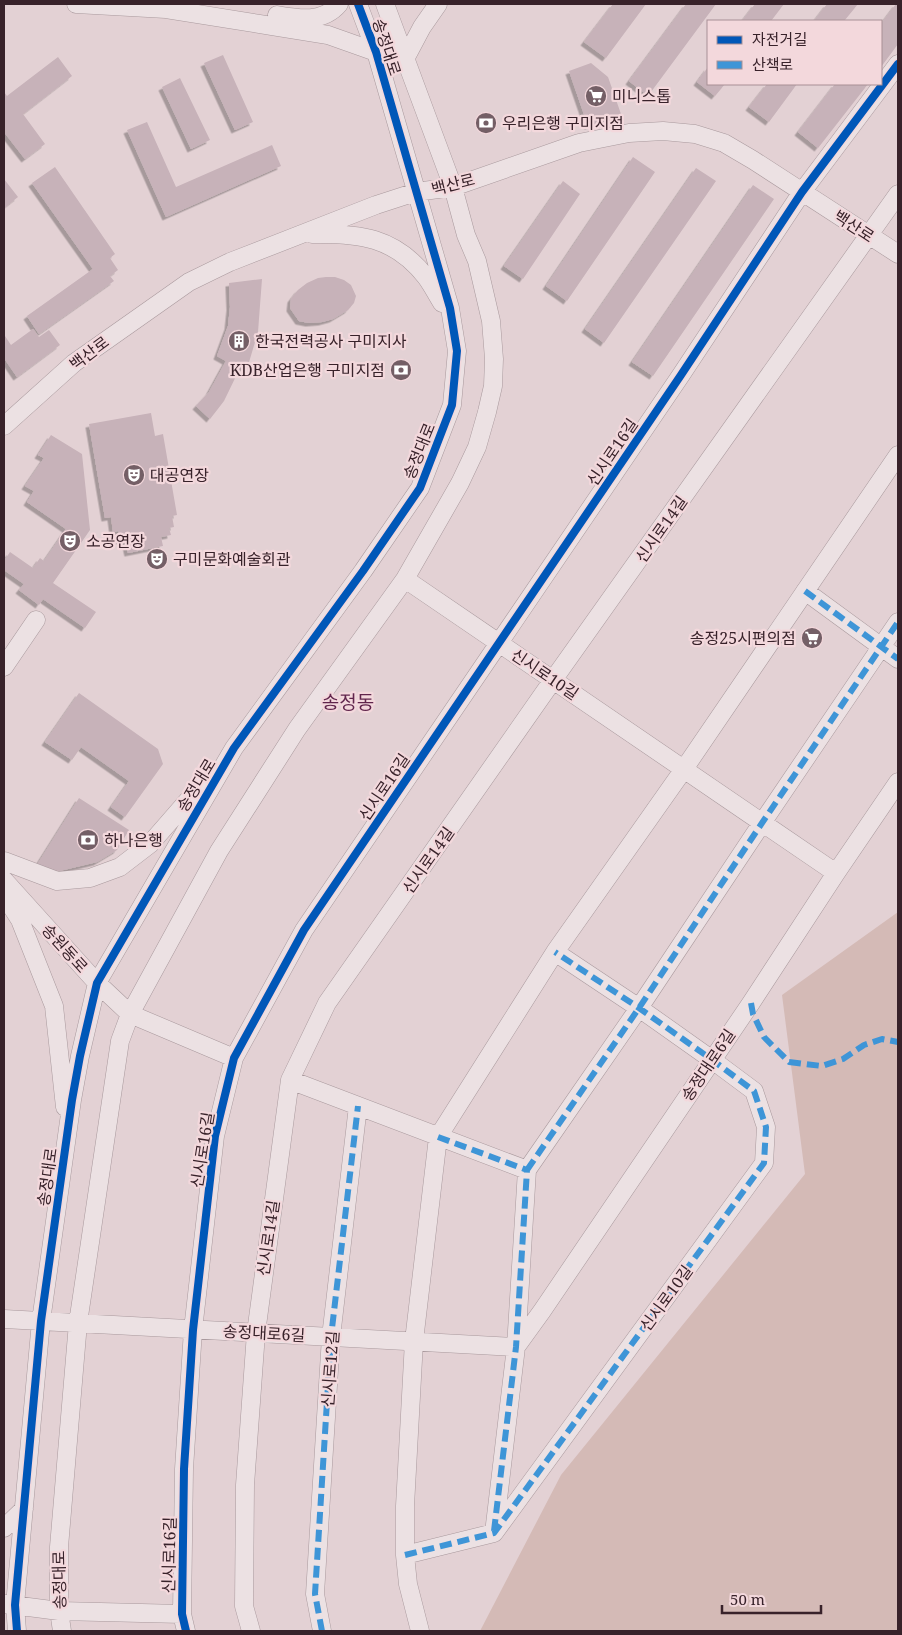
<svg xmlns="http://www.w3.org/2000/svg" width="902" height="1635" viewBox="0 0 902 1635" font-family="'Noto Serif','Noto Sans KR',serif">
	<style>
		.green { fill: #d4bab6 }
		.building { fill: #c7b2b9; filter: url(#shadow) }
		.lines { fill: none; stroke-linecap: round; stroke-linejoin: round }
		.minor-casing { stroke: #a9999d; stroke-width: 19 }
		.minor { stroke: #ece1e3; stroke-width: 18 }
		.quiet { stroke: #3e95d7; stroke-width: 6; stroke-dasharray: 12 6; stroke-linecap: butt }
		.cycleway-casing { stroke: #f3d8dc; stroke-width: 11 }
		.cycleway { stroke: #0057b8; stroke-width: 8 }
		.labels { text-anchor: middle; stroke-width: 4.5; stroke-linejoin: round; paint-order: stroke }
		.street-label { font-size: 16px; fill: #38222a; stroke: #f3d8dc }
		.poi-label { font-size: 16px; fill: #38222a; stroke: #f3d8dc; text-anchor: start }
		.quarter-label { font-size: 19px; fill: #60254c; stroke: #f3d8dc }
	</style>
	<defs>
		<filter id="shadow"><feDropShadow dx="-3.5" dy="3.5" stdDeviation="0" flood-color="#0004"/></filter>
	</defs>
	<rect width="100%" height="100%" fill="#e3d1d4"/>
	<path class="green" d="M898 912V1631H480L561 1475 805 1174 782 995Z"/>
	<path class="building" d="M613 4H646L606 58 584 42Z
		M686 4H716L648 96 629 81Z
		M755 4H784L771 21H742Z
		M827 4H858L844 21H814Z
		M896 4H898V44L881 67V24Z
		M223 55 253 122 235 130 204 63Z
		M58 57 72 76 23 114 45 144 25 159 4 132V92L7 96Z
		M591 63 608 77 621 114 588 126 569 71Z
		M708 67V84H725L715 96 697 82Z
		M180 78 210 140 191 149 162 87Z
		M767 84H797L769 122 749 107Z
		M835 84H868L818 148 798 132Z
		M147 122 176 187 272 145 281 166 166 217 127 130Z
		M633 157 655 172 567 301 546 286Z
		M55 167 115 254 110 258 118 270 110 276 114 281 39 334 27 316 93 269 32 183Z
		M696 168 716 181 604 343 585 329Z
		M4 179 18 197 4 208Z
		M563 181 580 194 523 279 504 266Z
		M753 185 774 199 653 376 632 362Z
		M326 277H335L344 280 351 285 356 296 354 303 348 310 333 319 322 322 309 323 299 321 290 308 291 299 298 290 307 283 318 278Z
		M262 279 258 332 247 369 241 366 224 401 210 419 196 406 209 392 226 361 217 356 228 326 230 307 229 283Z
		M33 329 39 337 49 330 60 345 17 377 4 358V337L5 336 11 345Z
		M151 413 155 436 163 434 177 515 172 516 174 527 169 528 171 535 161 537 163 546 128 553 125 540 120 541 118 531 113 532 111 517 105 518 89 424Z
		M51 435 82 454 90 530 53 583 96 612 85 628 43 599 39 605 19 590 24 584 4 570V561L10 552 33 568 40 558 44 561 66 529 27 502 34 491 25 486 44 458 38 455Z
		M79 693 158 749 163 764 125 817 111 807 129 781 81 747 72 760 45 742Z
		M79 798 129 830 117 850 97 862 51 873 35 868Z"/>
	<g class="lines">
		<g class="minor-casing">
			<path id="minor" d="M76 4 166 9 272 26 328 35 376 52
				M277 15C300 19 323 23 339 4
				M405 59 422 27 438 4
				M312 234C359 233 395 237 426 277 432 285 437 295 442 303
				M4 426 74 363 189 282 230 262 376 205 416 192 453 187 579 143 629 133 663 131 695 134 724 143 753 160 898 254
				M405 579 836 873
				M805 591 898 659
				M4 667 36 620
				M4 861 57 881 90 878 120 867 150 844 204 782
				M4 880 97 983 130 1014 234 1058
				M4 895 20 920 54 1006 65 1107
				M290 1080 527 1170
				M527 1170 639 1008 762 823 898 622
				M4 1319 516 1347 542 1311 751 1003 836 873 898 782
				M4 1528 24 1509
				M494 1533 516 1347 527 1170
				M405 1555 494 1533 764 1163 766 1127 754 1091 711 1059 639 1008 555 952
				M5 1604 59 1611 182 1614
				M17 1631 15 1605 41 1321 72 1100 80 1056 97 983 234 748 363 571 420 488 452 405 457 351 450 308 376 52 358 4
				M62 1631 59 1611V1547L78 1323 120 1041 130 1014 219 851 297 729 405 579 460 483 477 447 487 412 493 386 494 359 491 321 477 261 466 235 453 187 385 4
				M186 1631 182 1614 184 1469 193 1330 215 1136 234 1058 304 930 681 375 802 192 898 64
				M251 1631 244 1606 245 1485 256 1333 290 1080 327 1003 553 680 898 194
				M322 1631 315 1594 331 1337 358 1106
				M420 1631 408 1584 405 1555V1506L414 1341 438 1137 555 952 684 769 898 455"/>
		</g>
		<use href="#minor" class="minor"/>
		<path class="quiet" d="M805 591 898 659
			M751 1003 753 1014 764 1037 789 1062 822 1066 843 1059 864 1045 882 1039 898 1042
			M438 1137 527 1170
			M527 1170 639 1008 762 823 898 622
			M494 1531 516 1347 527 1170
			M405 1555 494 1533 764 1163 766 1127 754 1091 711 1059 639 1008 555 952
			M322 1631 315 1594 331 1337 358 1106"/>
		<g class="cycleway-casing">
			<path id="cycleway" d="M17 1631 15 1605 41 1321 72 1100 80 1056 97 983 234 748 363 571 420 488 452 405 457 351 450 308 376 52 358 4
				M186 1631 182 1614 184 1469 193 1330 215 1136 234 1058 304 930 681 375 802 192 898 64"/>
		</g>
		<use href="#cycleway" class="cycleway"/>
	</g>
	<defs>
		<g id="supermarket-disc" transform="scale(1.125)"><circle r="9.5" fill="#745f66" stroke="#f3d8dc"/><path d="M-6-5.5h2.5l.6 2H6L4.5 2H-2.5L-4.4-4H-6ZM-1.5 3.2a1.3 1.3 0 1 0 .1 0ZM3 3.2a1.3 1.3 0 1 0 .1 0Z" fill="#fff"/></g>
		<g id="bank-disc" transform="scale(1.125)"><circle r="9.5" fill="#745f66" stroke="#f3d8dc"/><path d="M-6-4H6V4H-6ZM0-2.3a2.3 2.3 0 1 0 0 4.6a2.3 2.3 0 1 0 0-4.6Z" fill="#fff"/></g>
		<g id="building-disc" transform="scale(1.125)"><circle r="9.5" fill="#745f66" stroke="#f3d8dc"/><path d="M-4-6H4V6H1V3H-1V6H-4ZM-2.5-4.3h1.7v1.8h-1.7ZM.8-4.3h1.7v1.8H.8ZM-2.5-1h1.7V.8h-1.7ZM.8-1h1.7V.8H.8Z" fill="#fff"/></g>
		<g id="theatre-disc" transform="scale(1.125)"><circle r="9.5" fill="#745f66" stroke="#f3d8dc"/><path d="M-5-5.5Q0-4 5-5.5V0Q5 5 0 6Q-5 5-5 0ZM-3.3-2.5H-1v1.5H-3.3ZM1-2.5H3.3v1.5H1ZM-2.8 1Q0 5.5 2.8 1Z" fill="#fff"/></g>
	</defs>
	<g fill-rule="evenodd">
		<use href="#supermarket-disc" x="596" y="96"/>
		<use href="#bank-disc" x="486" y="123"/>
		<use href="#building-disc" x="239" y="341"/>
		<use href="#bank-disc" x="401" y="370"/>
		<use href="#theatre-disc" x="134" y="475"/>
		<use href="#theatre-disc" x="70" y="541"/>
		<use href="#theatre-disc" x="157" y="559"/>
		<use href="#supermarket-disc" x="812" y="638"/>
		<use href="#bank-disc" x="88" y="840"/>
	</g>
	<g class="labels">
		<g class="street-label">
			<text transform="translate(387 47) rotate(72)" y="6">송정대로</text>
			<text transform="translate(453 184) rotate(-14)" y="6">백산로</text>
			<text transform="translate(854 226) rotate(33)" y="6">백산로</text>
			<text transform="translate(89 353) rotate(-37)" y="6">백산로</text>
			<text transform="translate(419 451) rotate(-68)" y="6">송정대로</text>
			<text transform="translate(612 452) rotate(-56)" y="6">신시로16길</text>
			<text transform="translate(661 529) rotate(-55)" y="6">신시로14길</text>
			<text transform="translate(545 674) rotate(34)" y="6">신시로10길</text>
			<text transform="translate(196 785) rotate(-59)" y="6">송정대로</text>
			<text transform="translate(384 787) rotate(-56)" y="6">신시로16길</text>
			<text transform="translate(428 860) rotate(-55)" y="6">신시로14길</text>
			<text transform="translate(65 948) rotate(48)" y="6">송원동로</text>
			<text transform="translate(708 1065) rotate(-56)" y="6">송정대로6길</text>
			<text transform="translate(202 1150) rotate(-81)" y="6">신시로16길</text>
			<text transform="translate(47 1177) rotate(-82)" y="6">송정대로</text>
			<text transform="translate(268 1238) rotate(-82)" y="6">신시로14길</text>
			<text transform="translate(666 1298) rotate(-54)" y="6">신시로10길</text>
			<text transform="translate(264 1333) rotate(3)" y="6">송정대로6길</text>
			<text transform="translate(330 1369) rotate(-86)" y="6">신시로12길</text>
			<text transform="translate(169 1555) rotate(-89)" y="6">신시로16길</text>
			<text transform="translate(59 1580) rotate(-91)" y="6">송정대로</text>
		</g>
		<g class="poi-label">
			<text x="612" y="102">미니스톱</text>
			<text x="502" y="129">우리은행 구미지점</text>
			<text x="255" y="347">한국전력공사 구미지사</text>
			<text x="385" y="376" text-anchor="end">KDB산업은행 구미지점</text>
			<text x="150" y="481">대공연장</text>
			<text x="86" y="547">소공연장</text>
			<text x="173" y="565">구미문화예술회관</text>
			<text x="796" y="644" text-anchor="end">송정25시편의점</text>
			<text x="104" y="846">하나은행</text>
		</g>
		<g class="quarter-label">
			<text x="348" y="709">송정동</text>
		</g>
	</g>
	<rect width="902" height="1635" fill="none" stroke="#38222a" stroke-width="10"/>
	<rect x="707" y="20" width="175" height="65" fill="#f3d8dc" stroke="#a88f95"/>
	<rect x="717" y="36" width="25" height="8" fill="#0057b8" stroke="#a88f95"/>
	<text x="752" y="45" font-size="15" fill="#38222a">자전거길</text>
	<rect x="717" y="61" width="25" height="8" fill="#3e95d7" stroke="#a88f95"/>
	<text x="752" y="70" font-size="15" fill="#38222a">산책로</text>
	<path d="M722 1605v8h99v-8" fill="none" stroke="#38222a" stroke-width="2.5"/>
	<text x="730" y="1605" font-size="15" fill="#38222a" stroke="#f3d8dc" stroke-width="4" paint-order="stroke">50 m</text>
</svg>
